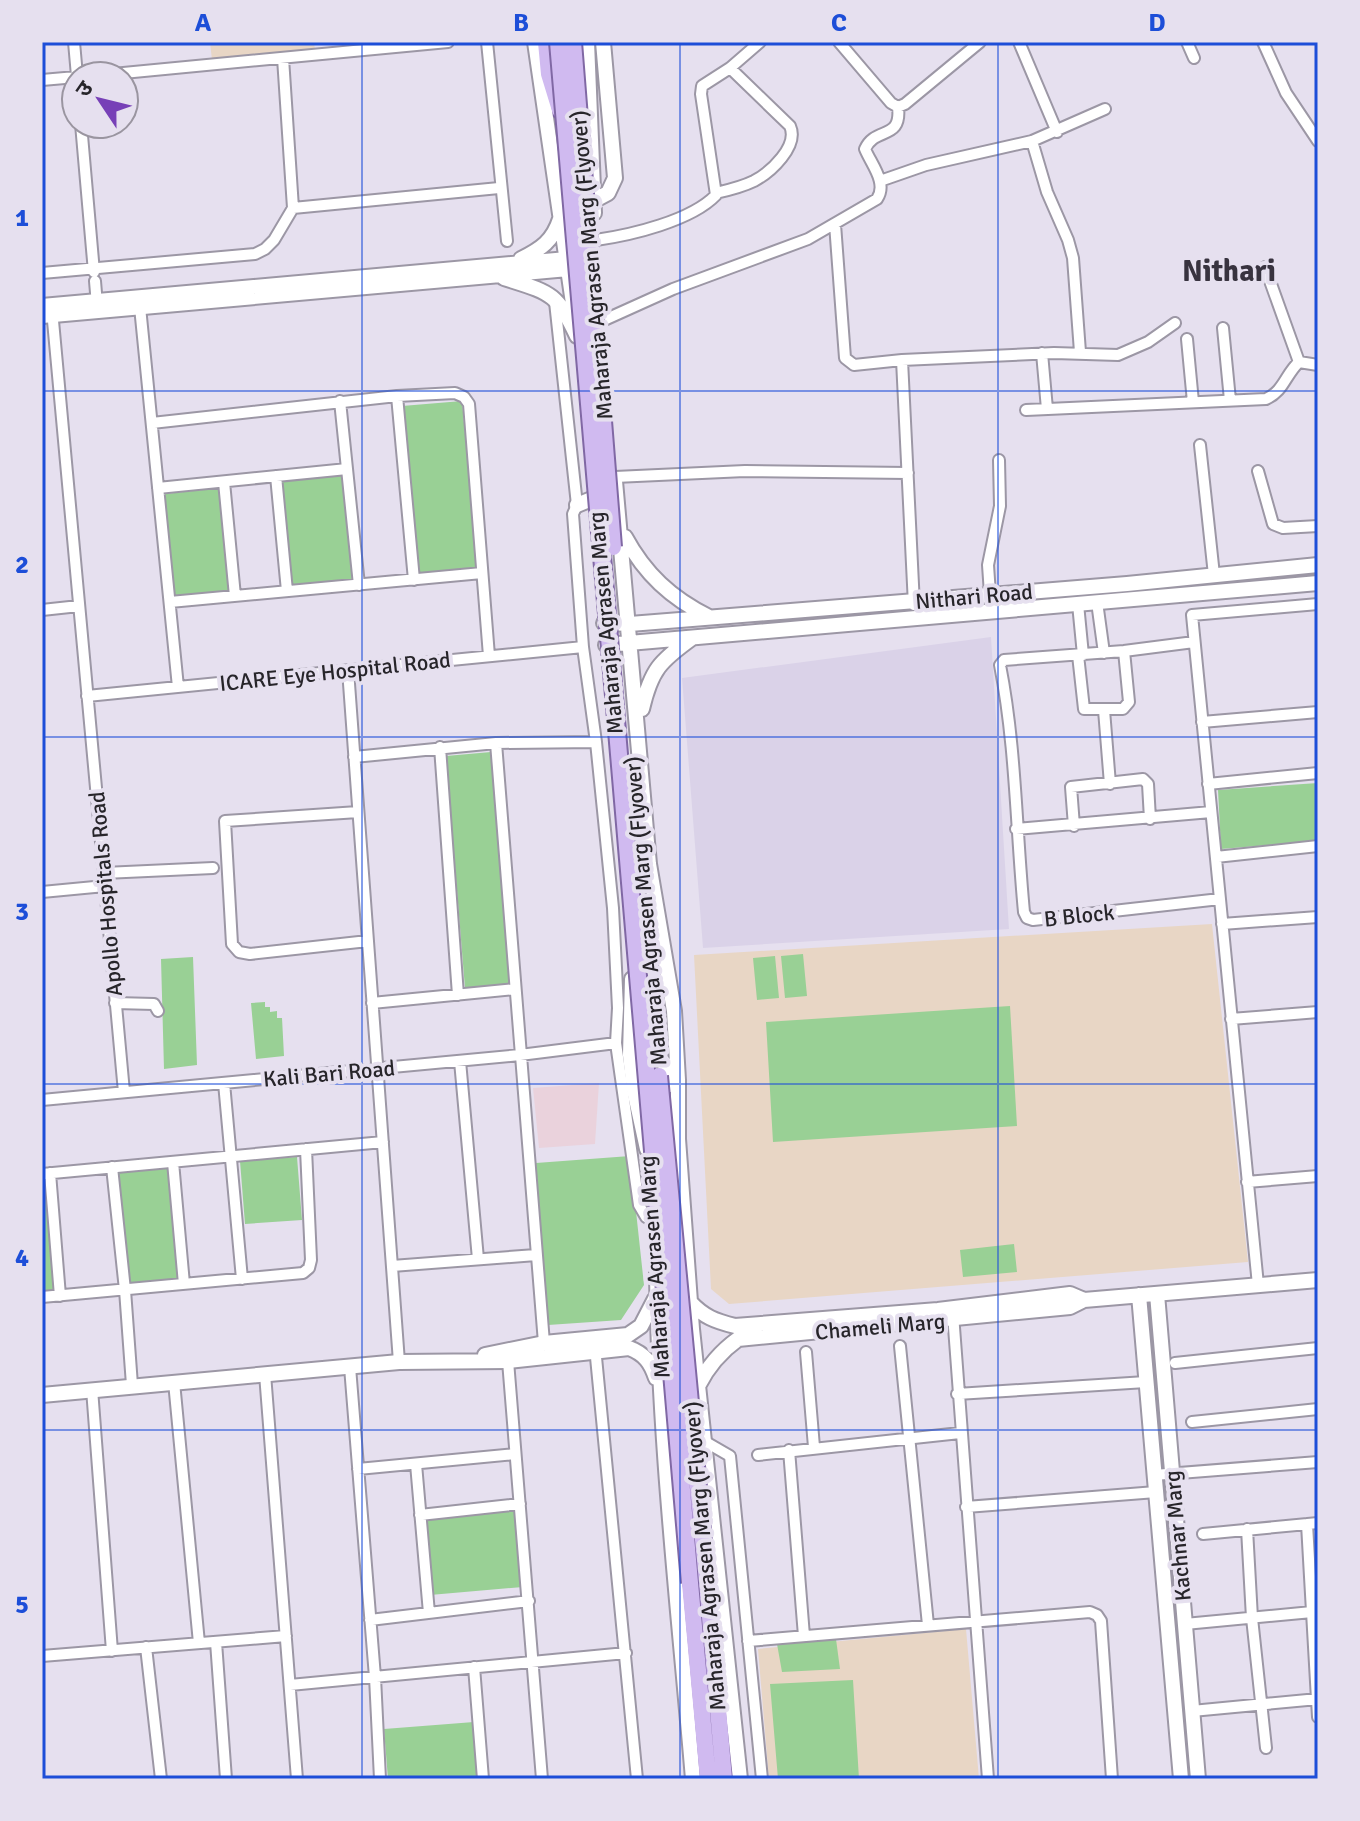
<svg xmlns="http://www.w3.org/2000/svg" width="1360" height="1821" viewBox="0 0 1360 1821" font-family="Signika,'Noto Sans Devanagari',sans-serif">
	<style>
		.commercial { fill: #ead2dc }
		.built { fill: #dad2e8 }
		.education { fill: #e8d6c5 }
		.green { fill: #99d095 }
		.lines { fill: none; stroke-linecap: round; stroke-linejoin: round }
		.street-casing { stroke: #9c97a5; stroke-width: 14 }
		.secondary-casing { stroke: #9c97a5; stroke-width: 18 }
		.primary-casing { stroke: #8068a4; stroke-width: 20 }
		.street { stroke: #fff; stroke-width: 10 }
		.secondary { stroke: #fff; stroke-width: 14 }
		.primary { stroke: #d0baf0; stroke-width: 16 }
		.primary-bridge-casing { stroke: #8068a4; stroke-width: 20; stroke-linecap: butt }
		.primary-bridge { stroke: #d0baf0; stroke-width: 16 }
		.grid { fill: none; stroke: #1d4ed8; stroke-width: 2; stroke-opacity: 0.55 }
		.labels { text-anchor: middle; stroke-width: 8; stroke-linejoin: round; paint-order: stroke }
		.street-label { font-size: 22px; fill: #27252a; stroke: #e6e0ef }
		.district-label { font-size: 30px; font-weight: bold; fill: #38333f; stroke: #e6e0ef }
		.neatline { fill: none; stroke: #1d4ed8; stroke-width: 3 }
		.grid-label { font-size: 26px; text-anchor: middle; font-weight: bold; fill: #1d4ed8 }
	</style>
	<rect width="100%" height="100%" fill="#e6e0ef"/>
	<path class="commercial" d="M599 1083 595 1144 539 1148 533 1088Z"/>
	<path class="built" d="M991 637 1009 929 703 948 682 678Z"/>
	<path class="education" d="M210 42H314L315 50 212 60Z
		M1212 924 1248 1262 729 1304 711 1289 694 955Z
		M966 1629 979 1779H769L758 1649Z"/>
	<path class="green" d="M462 401 477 567 417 573 402 406Z
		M343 475 352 581 292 586 282 480Z
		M220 488 229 591 174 596 165 494Z
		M491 752 510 984 465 988 446 756Z
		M1318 783V841L1221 849 1218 790Z
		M803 954 807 996 785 998 781 956Z
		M775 956 779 998 757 1000 753 958Z
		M193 957 197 1065 164 1069 161 959Z
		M265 1002V1007H270V1012L277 1011V1018H282L284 1056 256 1059 251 1003Z
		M1010 1006 1017 1126 773 1142 766 1022Z
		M630 1156 644 1285 621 1320 548 1325 536 1163Z
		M297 1157 302 1220 245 1224 240 1161Z
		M168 1167 179 1280 128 1285 118 1172Z
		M42 1179H49L57 1290 42 1291Z
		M1014 1244 1017 1272 963 1277 960 1250Z
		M517 1507 523 1587 430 1595 424 1514Z
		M836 1639 840 1669 782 1672 777 1644Z
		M853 1680 859 1779H778L770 1684Z
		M474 1722 478 1779H388L384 1729Z"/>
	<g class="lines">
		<g class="street-casing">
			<path id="street" d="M74 42 77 76
				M487 42 507 241
				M839 42 891 103 898 107 905 104 980 42
				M1019 42 1057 132
				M1187 42 1194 58
				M1263 42 1286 93 1318 141
				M92 76 448 42
				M42 80 76 77
				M81 124 94 272
				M1032 141 1047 192 1068 240 1073 258 1080 352
				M880 181 926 165 1032 141 1105 109
				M716 193C729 190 742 187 754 181 771 172 799 146 790 126L730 68
				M293 208 499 188
				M835 224 845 358 854 365 902 360 1054 353 1118 355 1148 342 1175 323
				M596 240C631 235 691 221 716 195L701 94 702 86 730 68 760 42
				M1265 267 1299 362
				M42 273 255 254 265 249 274 240 293 208 283 58
				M95 281 97 305
				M555 302 577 505 573 514 583 647 596 742 613 908 618 1008 616 1043 639 1205 646 1217 656 1223
				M140 307 178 687
				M52 310 124 1092
				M602 321 673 289 808 239 877 199C888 183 871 164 865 149 875 126 902 141 898 107
				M1223 328 1230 400
				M1187 339 1193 402
				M1042 353 1047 409
				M902 360 914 605
				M397 396 414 580
				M340 401 359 585
				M1026 410 1266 399C1284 391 1285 375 1299 362L1318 365
				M152 423 397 396 455 393 464 397 469 404 489 656
				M1200 445 1214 575
				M1258 471 1273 524 1283 528 1318 526
				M276 476 287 591
				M615 477 745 471 908 473
				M224 482 235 596
				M158 488 347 469
				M990 594 988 565 1000 506 999 460
				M170 602 482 573
				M1097 602 1104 653
				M1078 604 1083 655
				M42 610 79 606
				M1194 642 1124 651 1004 660 1000 665C1016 746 1016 829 1024 912L1027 918 1033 920 1220 899
				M1078 655 1084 709H1123L1129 702 1124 651
				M348 670 399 1362
				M87 696 583 647
				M1104 710 1110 784
				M1202 722 1318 712
				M496 743 544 1343
				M440 747 458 995
				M354 757 496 743 596 742
				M1208 784 1318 773
				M358 812 225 821 232 944 239 952 250 954 368 941
				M1074 826 1071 787 1143 779 1148 784 1150 819
				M1016 829 1211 812
				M1216 857 1318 846
				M104 873 213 868
				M42 892 105 886
				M1222 924 1318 917
				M115 1003 154 1004 158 1011
				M372 1003 515 989
				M1231 1019 1318 1012
				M460 1061 478 1259
				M224 1083 242 1279
				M42 1100 520 1055 616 1043
				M173 1162 184 1284
				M112 1167 125 1290 132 1385
				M50 1173 60 1296
				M42 1174 383 1142
				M1247 1182 1318 1176
				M392 1266 536 1255
				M1258 1285 1192 615 1318 604
				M42 1297 303 1273 309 1268 311 1260 306 1149
				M953 1314 988 1779
				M900 1346 928 1625
				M595 1347 637 1779
				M806 1352 814 1447
				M508 1361 542 1779
				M1175 1363 1318 1348
				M350 1367 375 1677 380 1779
				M265 1374 297 1779
				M174 1382 199 1643
				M92 1389 112 1651
				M957 1394 1146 1382
				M1192 1422 1318 1409
				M704 1441 730 1456 762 1779
				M789 1450 804 1636
				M758 1455 960 1433
				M416 1464 429 1613
				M358 1469 515 1454
				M1154 1475 1318 1462
				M966 1507 1156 1492
				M420 1515 520 1504
				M1307 1524 1318 1717
				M1247 1529 1252 1618 1266 1748
				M1203 1534 1318 1523
				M370 1620 529 1601
				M1185 1624 1312 1612
				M748 1641 1090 1612 1097 1615 1101 1621 1112 1779
				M216 1642 226 1779
				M146 1647 161 1779
				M42 1656 286 1636
				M474 1667 483 1779
				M290 1685 626 1653
				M1192 1711 1318 1699"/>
		</g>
		<g class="secondary-casing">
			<path id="secondary" d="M535 42 575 317
				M587 42 594 213
				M593 201 608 193 615 178 603 42
				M521 259C541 249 553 241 560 219
				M504 278C551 293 556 292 577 336
				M42 306 567 259
				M42 316 568 269
				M615 481 649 864 674 1011 678 1080V1139L692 1329 740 1779
				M577 505 594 498
				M625 537C645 574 671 598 709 617
				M604 623 630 624 1127 584 1318 565
				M606 645 1318 583
				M642 709C651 670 660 661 692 638
				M632 979 630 1055 634 1090 647 1149
				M642 1069 643 1063 653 1057C668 1061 669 1071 670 1085
				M657 1273C659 1442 679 1611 693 1779
				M1157 1294 1198 1779
				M1139 1295 1181 1779
				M690 1302C704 1317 715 1321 735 1326L938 1310 1070 1294 1084 1300
				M485 1355 544 1343 628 1335 641 1326 655 1299
				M698 1386C708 1366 720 1352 738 1339L1070 1307 1084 1300 1318 1280
				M42 1395 399 1362 508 1361 629 1348C645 1354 651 1363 656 1378"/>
		</g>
		<g class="primary-casing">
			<path id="primary" d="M546 42 549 74 560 110
				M707 1582 724 1779
				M690 1583 708 1779"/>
		</g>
		<use href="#street" class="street"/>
		<use href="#secondary" class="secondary"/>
		<use href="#primary" class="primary"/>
		<g class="primary-bridge-casing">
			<path id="primary-bridge" d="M558 42 690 1583
				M573 42 613 547
				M659 1076 707 1582"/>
		</g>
		<use href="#primary-bridge" class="primary-bridge"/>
	</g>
	<path class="grid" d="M362 42V1779M680 42V1779M998 42V1779M42 391H1318M42 737H1318M42 1084H1318M42 1430H1318"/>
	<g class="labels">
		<g class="street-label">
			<text transform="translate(591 265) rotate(-95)" y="8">Maharaja Agrasen Marg (Flyover)</text>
			<text transform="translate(974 596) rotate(-5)" y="8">Nithari Road</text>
			<text transform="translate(605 623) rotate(-95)" y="8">Maharaja Agrasen Marg</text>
			<text transform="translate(335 671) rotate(-6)" y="8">ICARE Eye Hospital Road</text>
			<text transform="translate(105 894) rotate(-95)" y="8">Apollo Hospitals Road</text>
			<text transform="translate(645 911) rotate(-95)" y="8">Maharaja Agrasen Marg (Flyover)</text>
			<text transform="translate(1079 915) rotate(-6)" y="8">B Block</text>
			<text transform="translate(329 1073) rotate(-5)" y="8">Kali Bari Road</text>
			<text transform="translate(654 1267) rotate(-94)" y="8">Maharaja Agrasen Marg</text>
			<text transform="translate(880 1326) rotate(-5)" y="8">Chameli Marg</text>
			<text transform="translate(1177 1536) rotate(-95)" y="8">Kachnar Marg</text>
			<text transform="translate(704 1556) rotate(-95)" y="8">Maharaja Agrasen Marg (Flyover)</text>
		</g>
		<g class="district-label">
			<text x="1229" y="281">Nithari</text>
		</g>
	</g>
	<rect width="1360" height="1821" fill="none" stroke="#e6e0ef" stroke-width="88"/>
	<g transform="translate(100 100) rotate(305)"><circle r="38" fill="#e6e0ef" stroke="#9a95a0" stroke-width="2"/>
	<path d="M0-6L14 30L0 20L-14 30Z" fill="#7740b7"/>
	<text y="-12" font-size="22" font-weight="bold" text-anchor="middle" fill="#27252a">उ</text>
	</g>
	<rect x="44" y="44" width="1272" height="1733" class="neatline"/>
	<g class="grid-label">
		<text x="203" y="31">A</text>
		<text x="521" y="31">B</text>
		<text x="839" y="31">C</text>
		<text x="1157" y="31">D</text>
		<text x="22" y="226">1</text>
		<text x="22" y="573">2</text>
		<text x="22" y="920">3</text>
		<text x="22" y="1266">4</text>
		<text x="22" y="1613">5</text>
	</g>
</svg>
